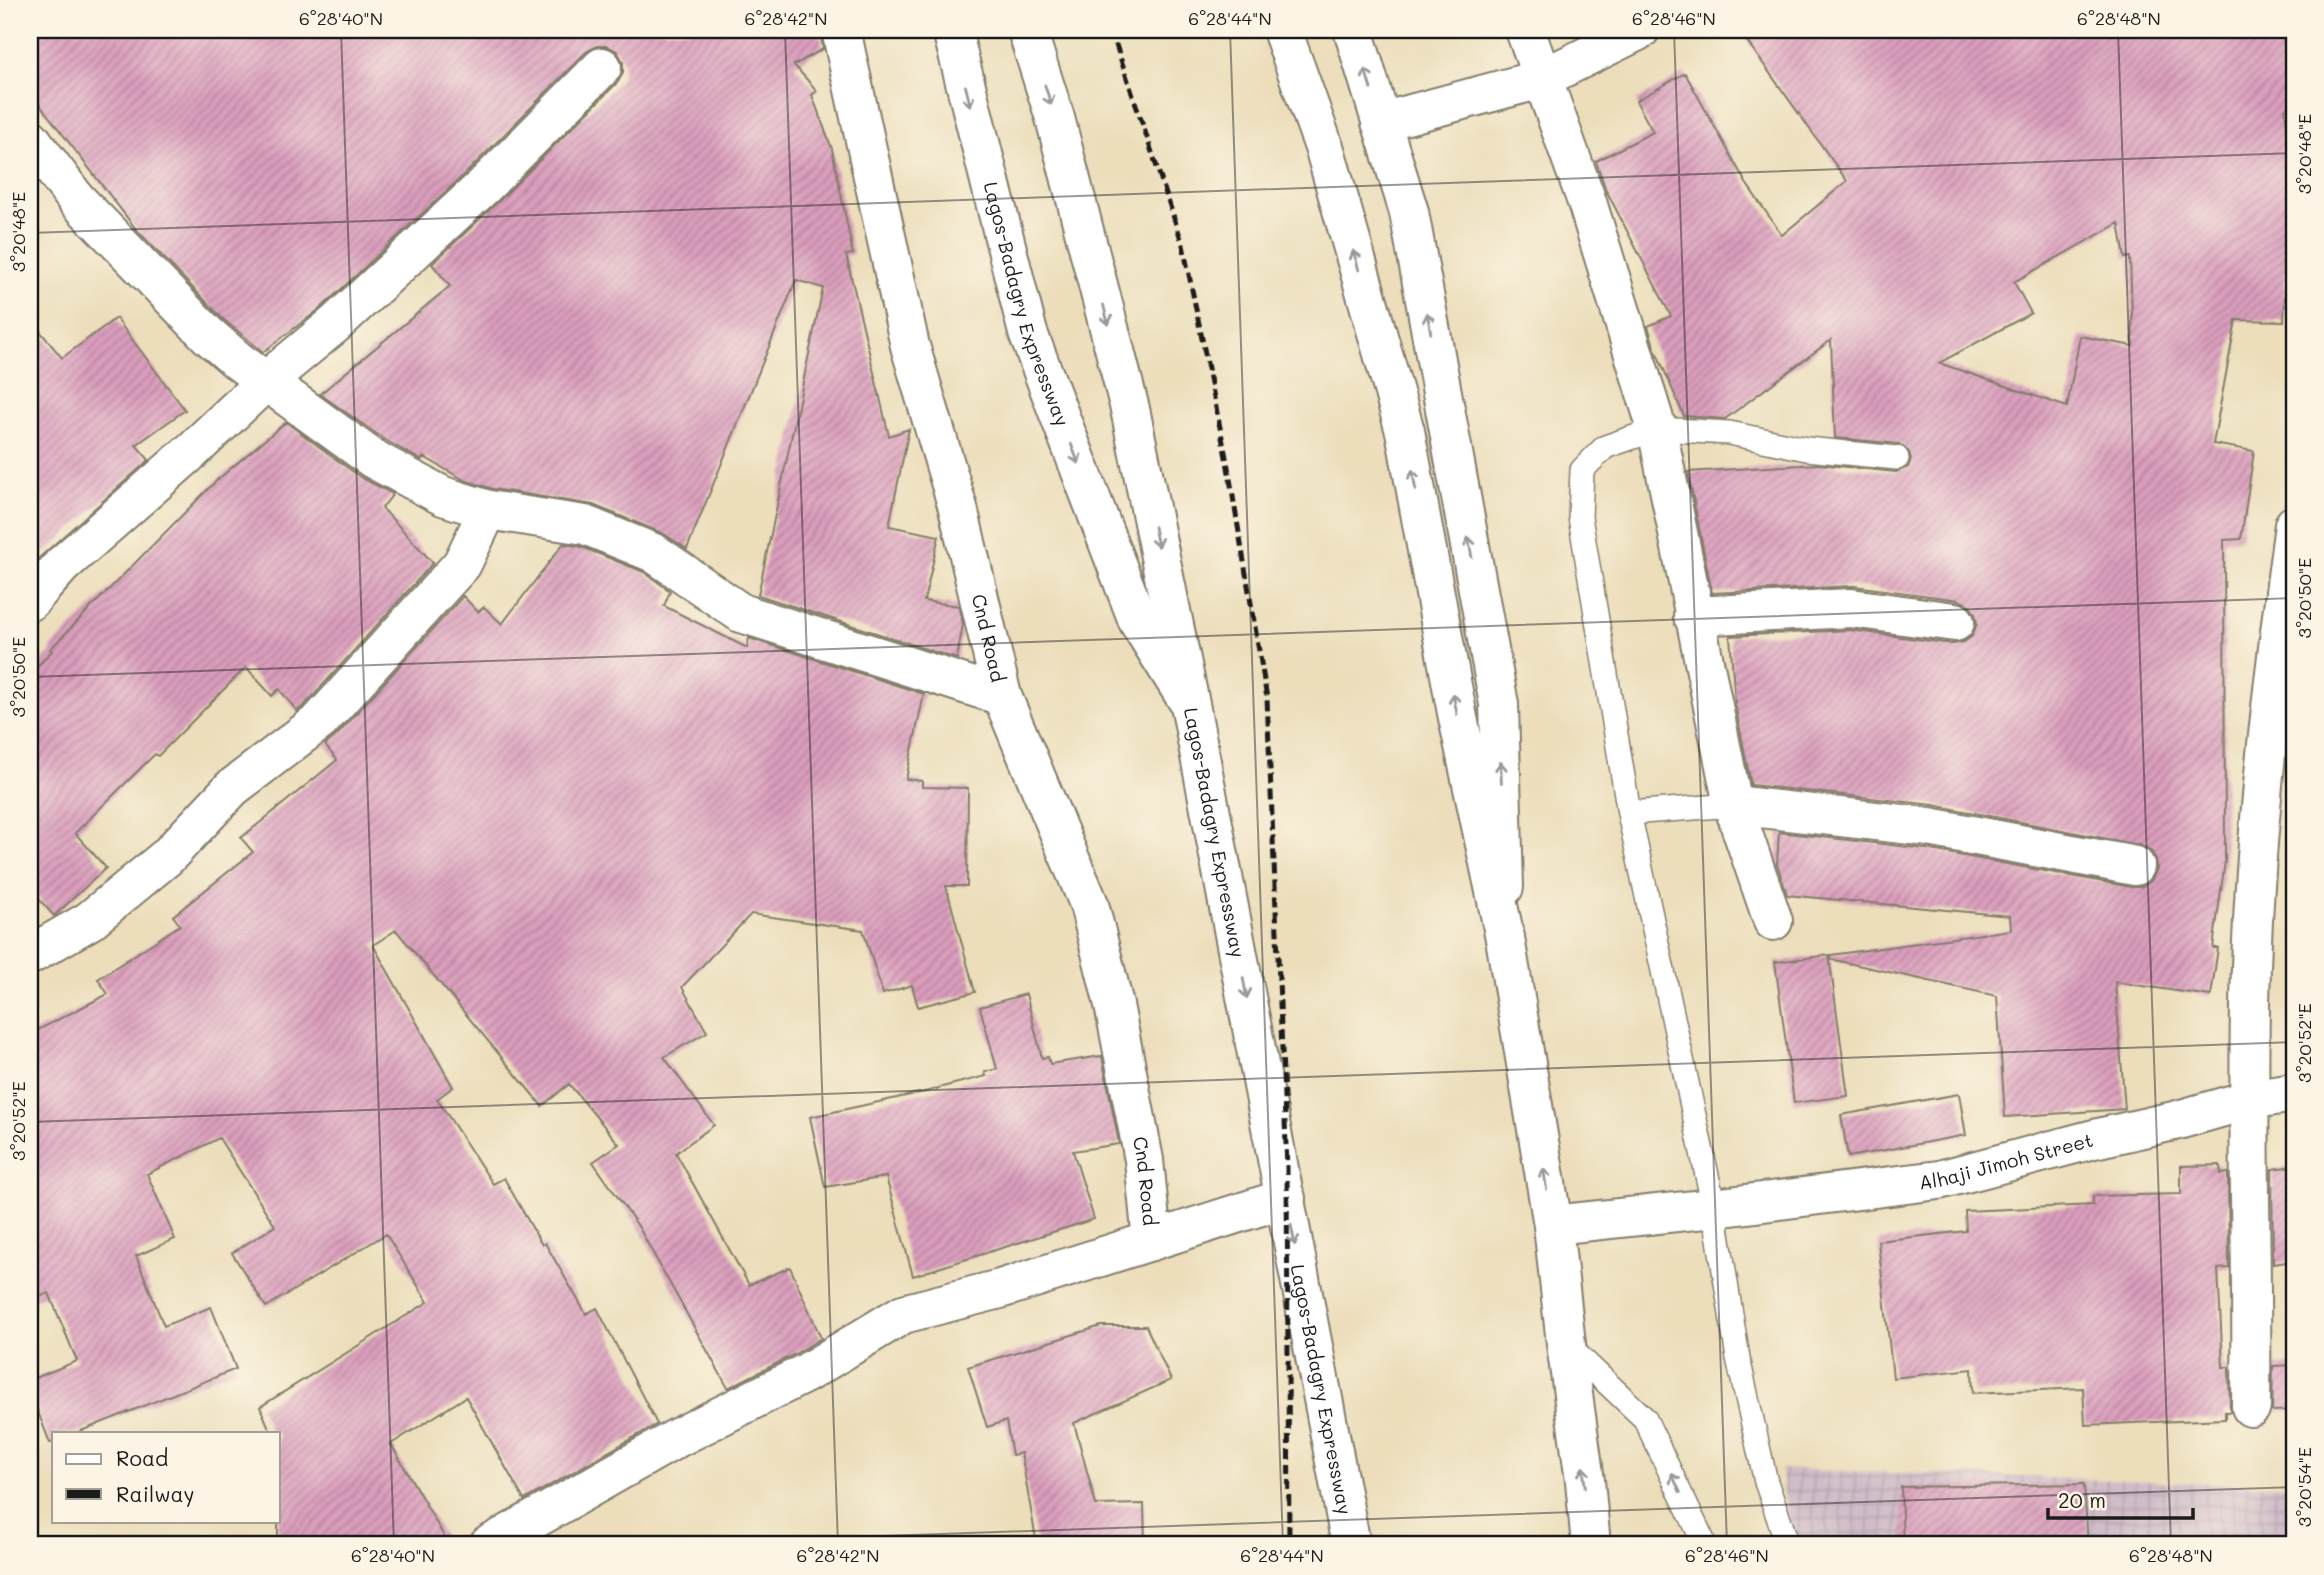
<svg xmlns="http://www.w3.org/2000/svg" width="2324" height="1575" viewBox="0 0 2324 1575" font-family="Mali,sans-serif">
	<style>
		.industrial { fill: url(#industrial-grid) }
		.building { fill: url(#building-hatch); fill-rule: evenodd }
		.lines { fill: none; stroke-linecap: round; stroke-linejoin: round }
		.service-casing { stroke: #847d6c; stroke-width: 26 }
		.minor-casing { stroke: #847d6c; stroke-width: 42 }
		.primary-casing { stroke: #847d6c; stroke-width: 42 }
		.trunk-casing { stroke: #847d6c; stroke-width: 42 }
		.motorway-casing { stroke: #847d6c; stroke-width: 42 }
		.service { stroke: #fff; stroke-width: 23 }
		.minor { stroke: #fff; stroke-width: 38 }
		.primary { stroke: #fff; stroke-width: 38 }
		.trunk { stroke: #fff; stroke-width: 38 }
		.motorway { stroke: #fff; stroke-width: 38 }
		.rail { stroke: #1c1c1c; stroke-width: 5; stroke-dasharray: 10 5; stroke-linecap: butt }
		.oneway { stroke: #999 }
		.ticks { fill: none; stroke: #1c1c1c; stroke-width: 2; stroke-opacity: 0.45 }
		.labels { text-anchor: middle; stroke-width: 6; stroke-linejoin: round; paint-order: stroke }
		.street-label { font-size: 19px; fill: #1c1c1c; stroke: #fcf5e5 }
		.neatline { fill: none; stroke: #1c1c1c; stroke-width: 2.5 }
		.ticks-label { font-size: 18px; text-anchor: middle; fill: #1c1c1c }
	</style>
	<defs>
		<pattern id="industrial-grid" width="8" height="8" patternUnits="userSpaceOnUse" patternTransform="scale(1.75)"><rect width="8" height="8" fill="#d1bdc9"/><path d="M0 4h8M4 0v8" fill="none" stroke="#b3a2ac"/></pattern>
		<pattern id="building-hatch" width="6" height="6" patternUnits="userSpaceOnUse" patternTransform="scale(1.75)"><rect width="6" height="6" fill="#db9ebd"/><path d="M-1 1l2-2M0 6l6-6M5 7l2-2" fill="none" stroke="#b18099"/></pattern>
	</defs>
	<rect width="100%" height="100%" fill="#fcf5e5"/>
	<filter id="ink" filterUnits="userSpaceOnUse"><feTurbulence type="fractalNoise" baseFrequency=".0143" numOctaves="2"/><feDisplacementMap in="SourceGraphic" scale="14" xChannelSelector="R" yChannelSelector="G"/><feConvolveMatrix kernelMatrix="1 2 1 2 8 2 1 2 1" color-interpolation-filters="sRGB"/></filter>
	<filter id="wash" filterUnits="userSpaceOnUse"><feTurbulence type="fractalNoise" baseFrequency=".00686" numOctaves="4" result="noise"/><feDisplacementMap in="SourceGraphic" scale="28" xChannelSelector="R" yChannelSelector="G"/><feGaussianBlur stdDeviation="1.57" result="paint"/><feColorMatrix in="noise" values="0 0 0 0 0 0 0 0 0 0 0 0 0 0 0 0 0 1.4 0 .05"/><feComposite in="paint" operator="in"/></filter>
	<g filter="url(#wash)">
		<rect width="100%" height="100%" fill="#ecdebb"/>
		<path class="industrial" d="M1781 1469 2294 1486V1545H1791Z"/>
		<g id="blocks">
			<path class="building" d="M30 30H820L823 49 794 65 817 91 812 95 832 149 853 254 846 255 889 436 909 429 889 526 939 536 924 601 959 606 963 624 957 659 758 595 823 288 796 280 687 549 662 533 593 505 493 489 464 480 424 457 421 460 385 440 320 394 450 286 432 264 500 200 618 82 623 73V62L617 51 607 46H597L586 52 470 169 321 308 263 352 223 319 136 229 30 92Z
				M1739 30H2283L2294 55V105L2285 109 2294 184V211L2292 272H2286L2284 321 2236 320 2213 444 2254 451 2241 539 2224 540 2225 861 2213 948H2218L2211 996 2115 982 2125 1109 2005 1117 1997 996 1830 959 1831 955 2011 930 2010 916 1787 895 1777 864 1779 832 1926 849 2131 887H2142L2151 881 2157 869 2156 859 2150 850 2139 845 1933 805 1751 785 1735 703 1730 636 1850 630 1953 644 1964 642 1972 636 1977 624 1975 614 1969 605 1959 600 1854 586 1712 593 1688 472 1818 464 1896 472 1908 467 1911 459 1909 452 1899 444 1835 438 1831 340 1725 419 1684 416 1655 349 1648 326 1671 316 1606 190 1596 161 1653 132 1636 101 1685 73 1746 183 1782 235 1847 181ZM2119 223 2125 258 2130 257 2133 346 2080 336 2067 407 1939 363 2031 313 2014 282Z
				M116 318 185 410 136 445 149 460 30 566V319L62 358Z
				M286 422 360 477 393 494 382 508 433 563 305 705 297 711 279 689 272 696 246 667 158 756 155 754 75 833 106 868 54 916 30 889V674L52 651 50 649 217 480Z
				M563 544 579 546 644 572 670 591 664 606 747 648 749 638 924 694 906 779 922 781V787L968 788 967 886H946L975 992 918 1007 912 985 883 994 863 930 751 914 682 987 707 1032 664 1057 714 1125 676 1153 749 1285 790 1267 821 1338 795 1354 728 1388 638 1226 593 1162 619 1144 569 1084 542 1106 396 930 373 945 453 1087 437 1099 493 1184 504 1178 542 1245 545 1243 586 1314 597 1308 657 1424 524 1500 466 1397 391 1444 449 1545H278V1433H271L260 1407 428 1302 386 1234 266 1307 232 1253 275 1226 219 1138 147 1174 175 1239 136 1256 164 1326 211 1307 236 1369 76 1433H54V1442L50 1443 30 1391V1380L77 1361 49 1293 30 1301V1034L108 994 98 979 180 925 173 916 253 852 241 838 337 760 325 745 336 736 463 596 478 612 484 607 502 624Z
				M1829 955 1848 1096 1794 1103 1775 962Z
				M1026 994 1042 1058 1048 1057 1050 1064 1102 1056 1119 1144 1073 1151 1094 1219 913 1276 886 1177 825 1187 810 1117 938 1089V1088L986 1076 985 1072 997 1069 980 1007Z
				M1959 1094 1966 1135 1848 1157 1841 1115Z
				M2220 1165 2221 1174 2228 1173 2229 1268 2218 1269 2223 1367H2229L2230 1412H2225V1419L2085 1425 2083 1388 1973 1393 1972 1369 1893 1378 1878 1241 1966 1231 1965 1211 2093 1205V1196L2181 1194V1166Z
				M2294 1166V1261L2273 1264 2272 1169Z
				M1101 1326H1146L1171 1380 1074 1423 1096 1505 1144 1504 1145 1545H1037L1021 1453 1012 1455 1006 1421 987 1427 968 1367Z
				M2294 1365V1410L2272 1411 2273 1366Z
				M2084 1484 2088 1545H1903L1901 1487Z"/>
		</g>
	</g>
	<g filter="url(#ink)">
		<use href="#blocks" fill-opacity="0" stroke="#847d6c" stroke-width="2"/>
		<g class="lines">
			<g class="service-casing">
				<path id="service" d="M1629 813 1733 805
					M1566 1344 1645 1419 1705 1545
					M1788 1545 1766 1482 1738 1358 1714 1208 1629 813 1580 517 1582 470 1605 447 1657 429 1729 433 1807 449 1897 458"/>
			</g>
			<g class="minor-casing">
				<g id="minor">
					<path id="s1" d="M841 30 910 346 958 508 1002 696 1089 904 1114 1005 1144 1160 1152 1241"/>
					<path d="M1525 30 1587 202 1657 429 1733 805 1773 921"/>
					<path d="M1381 122 1541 79 1640 30"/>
					<path d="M30 138 76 199 208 335 237 360 373 459 443 496 488 510 585 525 654 553 741 613 1002 696"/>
					<path d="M30 601 62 565 193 450 266 381 335 324 485 185 602 67"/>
					<path d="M1693 616 1851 608 1955 622"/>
					<path d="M1733 805 1929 827 2135 866"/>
					<path d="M30 955 89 921 167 857 232 788 320 721 462 564 488 510"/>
					<path id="s2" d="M1553 1225 1714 1208 1939 1180 2094 1139 2178 1120 2248 1100 2294 1093"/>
					<path d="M2251 1407C2253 1260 2246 1114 2251 967 2256 820 2274 671 2294 525"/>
					<path d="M489 1545 677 1438 806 1373 903 1314 1000 1289 1286 1198"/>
				</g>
			</g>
			<g class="primary-casing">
				<g id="primary">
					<path id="s3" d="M952 30 1028 333 1138 621 1188 701"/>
					<path d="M1353 30 1409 212 1499 704 1504 887"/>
				</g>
			</g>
			<g class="trunk-casing">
				<g id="trunk">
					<path id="s4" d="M1190 704 1351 1545"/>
					<path d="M1505 938 1553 1225 1566 1344 1585 1481 1591 1545"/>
				</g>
			</g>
			<g class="motorway-casing">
				<path id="motorway" d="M1027 30 1055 118 1130 409 1190 704
					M1282 30 1325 150 1405 431 1457 713 1505 938"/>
			</g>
			<use href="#service" class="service"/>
			<use href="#minor" class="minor"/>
			<use href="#primary" class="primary"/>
			<use href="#trunk" class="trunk"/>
			<use href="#motorway" class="motorway"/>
			<path class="rail" d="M1111 30 1183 245 1228 467 1267 698 1287 1168 1289 1545"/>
		</g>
		<defs><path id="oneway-shaft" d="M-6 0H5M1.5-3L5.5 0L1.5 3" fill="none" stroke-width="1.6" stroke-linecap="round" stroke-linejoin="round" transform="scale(1.75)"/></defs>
		<g class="oneway">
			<use href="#oneway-shaft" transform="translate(1368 79) rotate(-107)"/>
			<use href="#oneway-shaft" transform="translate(1048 95) rotate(72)"/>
			<use href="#oneway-shaft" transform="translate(968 96) rotate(76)"/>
			<use href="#oneway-shaft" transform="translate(1356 260) rotate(-106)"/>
			<use href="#oneway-shaft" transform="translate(1106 315) rotate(76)"/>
			<use href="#oneway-shaft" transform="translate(1429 323) rotate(-100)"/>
			<use href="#oneway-shaft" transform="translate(1075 454) rotate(69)"/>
			<use href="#oneway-shaft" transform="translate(1414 480) rotate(-100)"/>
			<use href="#oneway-shaft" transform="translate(1156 537) rotate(79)"/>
			<use href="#oneway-shaft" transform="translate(1470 547) rotate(-100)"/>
			<use href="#oneway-shaft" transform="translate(1455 704) rotate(-101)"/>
			<use href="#oneway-shaft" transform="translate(1501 772) rotate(-92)"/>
			<use href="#oneway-shaft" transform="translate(1245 988) rotate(79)"/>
			<use href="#oneway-shaft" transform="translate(1545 1179) rotate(-99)"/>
			<use href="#oneway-shaft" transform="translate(1293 1235) rotate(79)"/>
			<use href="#oneway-shaft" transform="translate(1584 1477) rotate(-97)"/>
			<use href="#oneway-shaft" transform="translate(1676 1483) rotate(-115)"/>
		</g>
	</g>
	<path class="ticks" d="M341 30 394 1545M785 30 838 1545M1230 30 1283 1545M1674 30 1727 1545M2118 30 2171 1545M30 233 2294 153M30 677 2294 598M30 1122 2294 1042M624 1545 2294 1487"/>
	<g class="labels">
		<g class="street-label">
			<text dy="7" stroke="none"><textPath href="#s3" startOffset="284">Lagos-Badagry Expressway</textPath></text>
			<text dy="7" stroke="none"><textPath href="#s1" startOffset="626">Cnd Road</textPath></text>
			<text dy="7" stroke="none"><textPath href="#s4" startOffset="131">Lagos-Badagry Expressway</textPath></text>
			<text dy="7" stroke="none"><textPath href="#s2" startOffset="458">Alhaji Jimoh Street</textPath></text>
			<text dy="7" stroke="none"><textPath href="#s1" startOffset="1194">Cnd Road</textPath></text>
			<text dy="7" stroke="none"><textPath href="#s4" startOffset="698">Lagos-Badagry Expressway</textPath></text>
		</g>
	</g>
	<rect width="2324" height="1575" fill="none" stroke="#fcf5e5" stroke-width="77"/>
	<rect x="52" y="1432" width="228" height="91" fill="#fcf5e5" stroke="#a29e95" stroke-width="2"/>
	<rect x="66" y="1454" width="35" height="10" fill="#ffffff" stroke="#a29e95" stroke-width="2"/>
	<text x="116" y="1466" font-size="21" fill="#1c1c1c">Road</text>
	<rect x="66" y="1489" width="35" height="10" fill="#1c1c1c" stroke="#a29e95" stroke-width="2"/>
	<text x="116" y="1502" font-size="21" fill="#1c1c1c">Railway</text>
	<path d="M2048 1508v10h145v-10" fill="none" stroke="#1c1c1c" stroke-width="3.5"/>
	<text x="2058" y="1508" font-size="21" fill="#1c1c1c" stroke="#fcf5e5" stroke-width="5" paint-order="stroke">20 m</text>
	<rect x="38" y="38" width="2248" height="1498" class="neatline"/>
	<g class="ticks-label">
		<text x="341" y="25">6°28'40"N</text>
		<text x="786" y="25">6°28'42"N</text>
		<text x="1230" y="25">6°28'44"N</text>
		<text x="1674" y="25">6°28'46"N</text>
		<text x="2119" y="25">6°28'48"N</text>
		<text transform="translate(2305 154) rotate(-90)" y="6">3°20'48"E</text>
		<text transform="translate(19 232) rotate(-90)" y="6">3°20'48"E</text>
		<text transform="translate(2305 598) rotate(-90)" y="6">3°20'50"E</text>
		<text transform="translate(19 677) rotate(-90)" y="6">3°20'50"E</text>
		<text transform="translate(2305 1043) rotate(-90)" y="6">3°20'52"E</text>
		<text transform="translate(19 1121) rotate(-90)" y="6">3°20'52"E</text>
		<text transform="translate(2305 1487) rotate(-90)" y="6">3°20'54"E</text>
		<text x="393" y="1562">6°28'40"N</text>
		<text x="838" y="1562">6°28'42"N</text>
		<text x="1282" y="1562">6°28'44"N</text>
		<text x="1727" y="1562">6°28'46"N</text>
		<text x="2171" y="1562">6°28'48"N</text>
	</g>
</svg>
